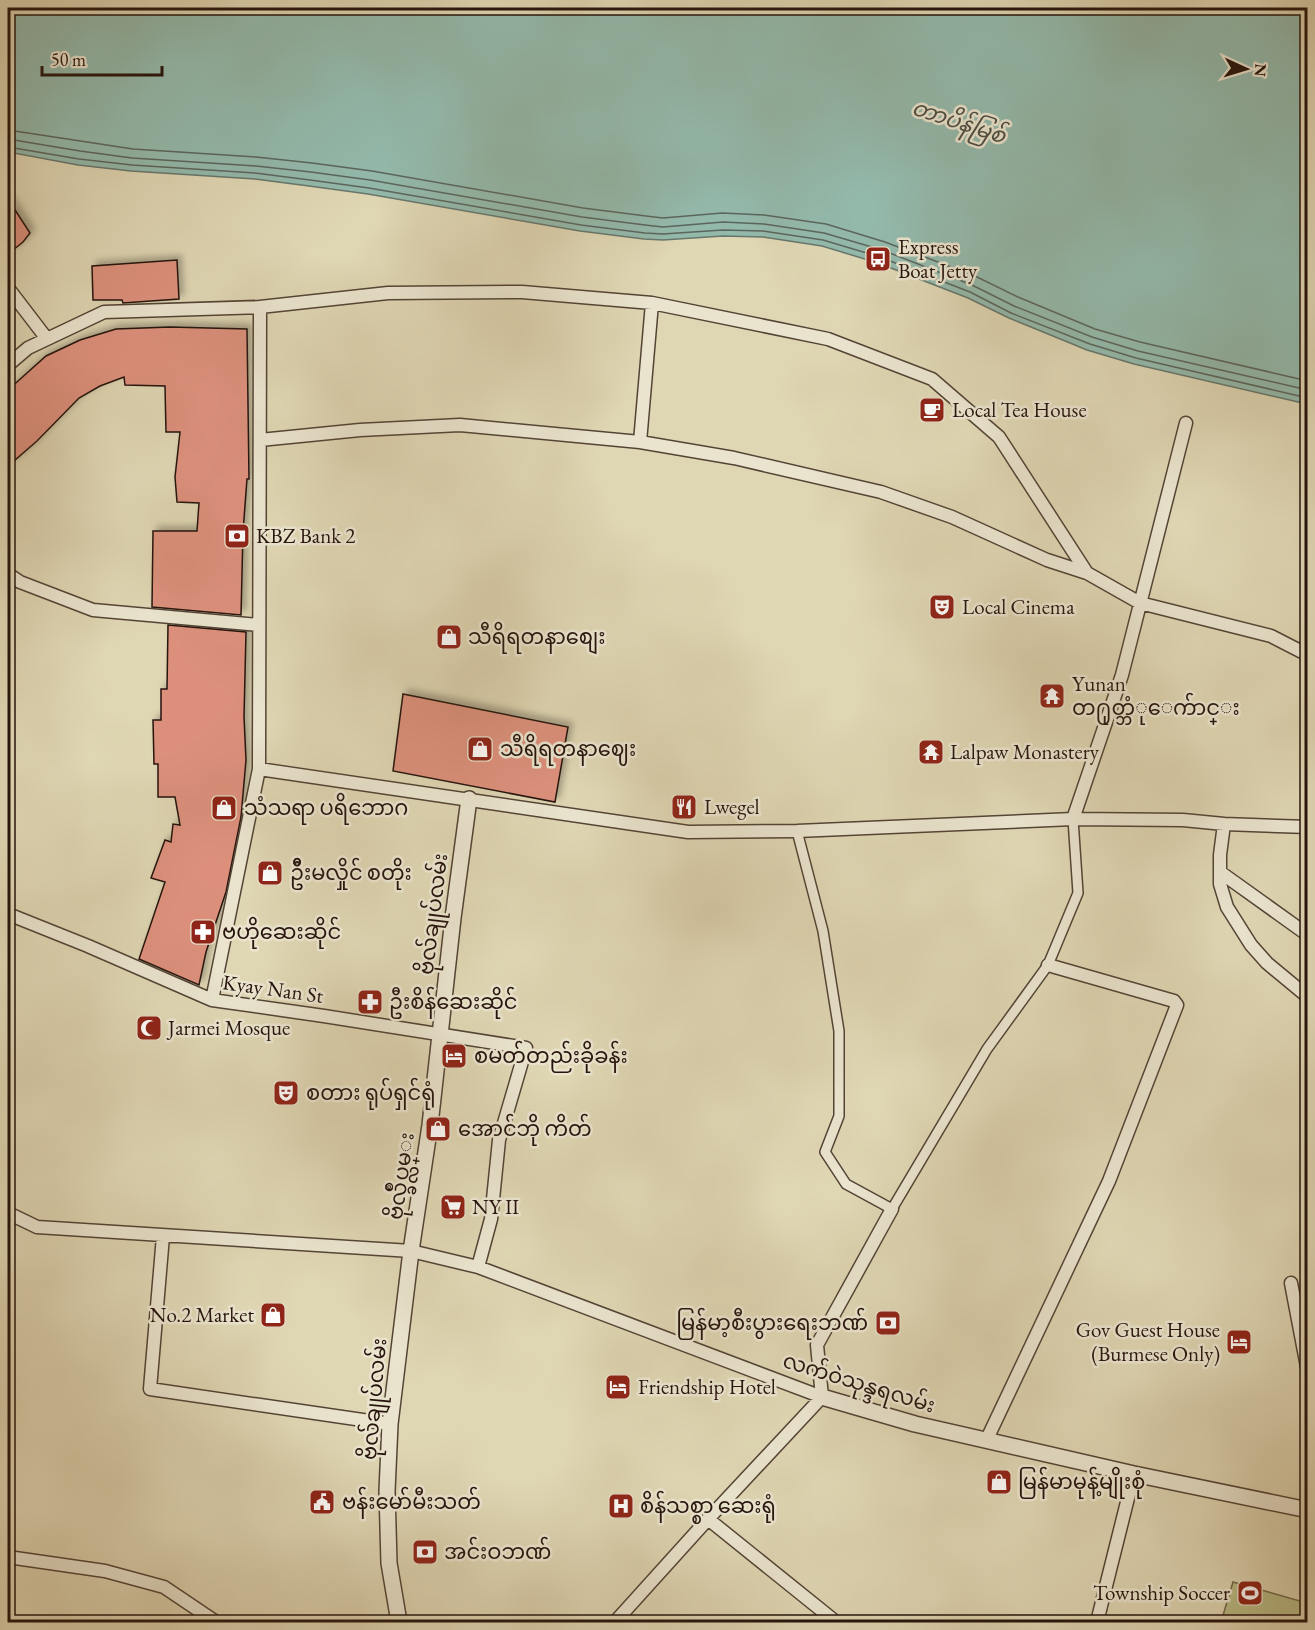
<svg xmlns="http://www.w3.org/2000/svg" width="1315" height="1630" viewBox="0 0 1315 1630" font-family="'EB Garamond','Noto Sans Myanmar',serif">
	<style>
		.green { fill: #babc87; stroke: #70684a; stroke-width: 1.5 }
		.water { fill: #93b9ab; stroke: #67776c; stroke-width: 1.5 }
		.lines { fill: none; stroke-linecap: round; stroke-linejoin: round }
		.shore { stroke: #5c665c; stroke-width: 1.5 }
		.building { fill: #dc907c; stroke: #26140d; stroke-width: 1.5; filter: url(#shadow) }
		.pedestrian-casing { stroke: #544436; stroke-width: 12 }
		.minor-casing { stroke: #544436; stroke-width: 15 }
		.tertiary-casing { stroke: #544436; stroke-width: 18 }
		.pedestrian { stroke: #eae4ce; stroke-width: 9 }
		.minor { stroke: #eae4ce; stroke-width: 12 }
		.tertiary { stroke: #eae4ce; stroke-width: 15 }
		.labels { text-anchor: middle; stroke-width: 5; stroke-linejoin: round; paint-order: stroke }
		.poi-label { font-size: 21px; fill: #26140d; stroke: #eae4ce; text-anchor: start }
		.street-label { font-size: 21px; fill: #26140d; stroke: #eae4ce }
		.water-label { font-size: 22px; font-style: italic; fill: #4c4e44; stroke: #eae4ce }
	</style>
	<defs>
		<filter id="shadow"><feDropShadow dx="4.5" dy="-4.5" stdDeviation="3" flood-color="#0004"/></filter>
	</defs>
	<rect width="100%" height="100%" fill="#dfd6b3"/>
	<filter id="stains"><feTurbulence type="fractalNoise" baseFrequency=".00333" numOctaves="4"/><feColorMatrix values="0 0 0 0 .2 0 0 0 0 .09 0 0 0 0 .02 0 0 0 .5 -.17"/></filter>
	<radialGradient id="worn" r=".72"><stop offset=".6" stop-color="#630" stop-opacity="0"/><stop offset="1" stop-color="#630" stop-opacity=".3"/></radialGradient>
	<path class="green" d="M1233 1582 1307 1603V1622H1221Z"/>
	<path class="water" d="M8 8H1307V404L1134 364 1087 350 1009 318 968 298 878 263 822 246 763 237 723 236 663 240 644 239 580 231 368 194 309 186 255 179 131 171 78 165 8 152Z"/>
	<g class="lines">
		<path class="shore" d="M8 130 133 149 256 157 312 163 372 171 583 208 646 216 663 218 722 213 764 215 826 224 885 242 975 276 1018 297 1095 329 1140 342 1308 381
			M8 139 80 151 132 158 256 166 311 172 370 180 582 217 645 225 663 227 723 222 764 224 824 233 882 250 972 285 1014 306 1092 337 1138 351 1308 390
			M8 147 79 159 132 165 255 173 310 180 369 188 581 225 645 233 663 234 723 230 763 231 823 240 880 257 970 292 1011 313 1090 344 1136 358 1308 398"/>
	</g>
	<path class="building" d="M8 199 30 233 23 242 8 254Z
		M177 260 179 299 123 303 122 300H93L92 266Z
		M170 327 247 329 249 479H247L243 532 241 615 152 607 153 531H197L199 503 177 502 175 477 180 432H166L165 386 125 385 124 377 100 386 79 398 37 441 8 466V390L46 356 80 340 116 329Z
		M168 625 246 632 244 717 246 760 241 817 226 892 206 952 199 985 139 959 165 882 151 878 165 840 171 842 173 824 180 825 175 797H158V764H154L153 720H161V689H167Z
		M403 694 568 727 555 802 393 771Z"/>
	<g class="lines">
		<g class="pedestrian-casing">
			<path id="pedestrian" d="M797 831 823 931 839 1031V1116L825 1152 846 1184 892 1209 987 1049 1048 965 1078 893 1073 819"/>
		</g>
		<g class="minor-casing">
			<path id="minor" d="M8 288 47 339
				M8 365 28 348 104 312 260 307
				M260 440 360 430 460 425 640 442 734 458 881 492 952 517 1047 560 1087 573
				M640 442 652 303
				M8 574 20 582 93 610 259 625
				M259 769 688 832 797 831 1073 819 1183 820 1224 824 1308 827
				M1073 819 1122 675 1186 423
				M1224 824 1220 855V884L1227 907 1251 945 1267 963 1308 997
				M1220 872 1308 935
				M8 914 88 946 212 1000 324 1016 526 1048 499 1140 491 1219 478 1267
				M212 1000 259 769 260 307 388 293 522 292 652 303 828 339 932 379 999 437 1087 573 1140 603 1271 636 1308 655
				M8 1213 37 1227 411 1251 478 1267 822 1397
				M163 1236 150 1389 390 1424
				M1291 1283 1308 1372
				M822 1397 817 1345 892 1209
				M987 1439 1109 1181 1177 1005 1174 1001 1048 965
				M1308 1492 1306 1510 1308 1509
				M708 1519 836 1622
				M8 1557 105 1571 164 1587 216 1622
				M615 1622 708 1519 822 1397
				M1097 1622 1134 1474"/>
		</g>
		<g class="tertiary-casing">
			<path id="tertiary" d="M822 1397 915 1424 1134 1474 1308 1510
				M399 1622 389 1563 387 1491 390 1424 411 1251 430 1125 453 918 469 799"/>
		</g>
		<use href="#pedestrian" class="pedestrian"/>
		<use href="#minor" class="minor"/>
		<use href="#tertiary" class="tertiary"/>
	</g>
	<defs>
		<g id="bus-square" transform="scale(1.35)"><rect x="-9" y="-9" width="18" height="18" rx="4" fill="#8f2418" stroke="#eae4ce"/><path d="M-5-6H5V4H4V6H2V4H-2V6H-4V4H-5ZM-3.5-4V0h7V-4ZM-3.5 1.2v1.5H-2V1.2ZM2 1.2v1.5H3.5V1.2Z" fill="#fff"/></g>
		<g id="cafe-square" transform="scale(1.35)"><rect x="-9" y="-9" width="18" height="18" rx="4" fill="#8f2418" stroke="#eae4ce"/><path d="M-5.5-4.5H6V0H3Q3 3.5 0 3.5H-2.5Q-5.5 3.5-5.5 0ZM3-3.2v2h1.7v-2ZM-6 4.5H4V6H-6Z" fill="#fff"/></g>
		<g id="bank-square" transform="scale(1.35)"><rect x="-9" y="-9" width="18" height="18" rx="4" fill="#8f2418" stroke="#eae4ce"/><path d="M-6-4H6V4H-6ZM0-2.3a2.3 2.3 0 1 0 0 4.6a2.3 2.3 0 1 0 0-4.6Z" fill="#fff"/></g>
		<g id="theatre-square" transform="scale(1.35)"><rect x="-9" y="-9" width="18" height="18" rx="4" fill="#8f2418" stroke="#eae4ce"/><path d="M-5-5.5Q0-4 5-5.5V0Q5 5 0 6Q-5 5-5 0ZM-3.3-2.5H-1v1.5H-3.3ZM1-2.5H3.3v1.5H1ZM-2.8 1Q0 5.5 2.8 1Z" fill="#fff"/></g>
		<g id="shop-square" transform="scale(1.35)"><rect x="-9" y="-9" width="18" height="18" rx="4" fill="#8f2418" stroke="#eae4ce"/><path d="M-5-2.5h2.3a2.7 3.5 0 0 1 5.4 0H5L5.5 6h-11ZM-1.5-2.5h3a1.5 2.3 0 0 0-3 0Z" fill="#fff"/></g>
		<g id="temple-square" transform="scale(1.35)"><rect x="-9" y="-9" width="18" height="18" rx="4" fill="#8f2418" stroke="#eae4ce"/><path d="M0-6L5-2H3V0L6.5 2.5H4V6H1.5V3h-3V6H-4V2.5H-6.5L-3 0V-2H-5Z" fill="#fff"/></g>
		<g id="restaurant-square" transform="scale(1.35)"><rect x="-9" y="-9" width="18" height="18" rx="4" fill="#8f2418" stroke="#eae4ce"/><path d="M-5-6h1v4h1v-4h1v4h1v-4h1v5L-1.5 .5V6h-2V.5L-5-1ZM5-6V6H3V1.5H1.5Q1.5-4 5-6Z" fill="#fff"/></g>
		<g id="pharmacy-square" transform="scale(1.35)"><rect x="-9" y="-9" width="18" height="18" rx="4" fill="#8f2418" stroke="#eae4ce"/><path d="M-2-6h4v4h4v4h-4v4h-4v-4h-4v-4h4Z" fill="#fff"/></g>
		<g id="mosque-square" transform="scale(1.35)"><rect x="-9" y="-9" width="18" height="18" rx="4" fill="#8f2418" stroke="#eae4ce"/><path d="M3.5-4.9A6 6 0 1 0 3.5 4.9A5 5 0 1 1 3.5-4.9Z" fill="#fff"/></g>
		<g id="hotel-square" transform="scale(1.35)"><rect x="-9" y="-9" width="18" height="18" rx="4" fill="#8f2418" stroke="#eae4ce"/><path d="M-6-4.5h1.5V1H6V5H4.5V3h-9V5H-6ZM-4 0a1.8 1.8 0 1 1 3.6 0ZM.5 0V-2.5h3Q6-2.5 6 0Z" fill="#fff"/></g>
		<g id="supermarket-square" transform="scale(1.35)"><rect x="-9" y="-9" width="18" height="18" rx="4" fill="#8f2418" stroke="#eae4ce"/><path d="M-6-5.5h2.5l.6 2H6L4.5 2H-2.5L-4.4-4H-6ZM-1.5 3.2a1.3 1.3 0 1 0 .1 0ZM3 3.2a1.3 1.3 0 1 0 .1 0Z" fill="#fff"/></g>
		<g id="civic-square" transform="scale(1.35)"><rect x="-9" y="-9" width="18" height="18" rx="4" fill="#8f2418" stroke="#eae4ce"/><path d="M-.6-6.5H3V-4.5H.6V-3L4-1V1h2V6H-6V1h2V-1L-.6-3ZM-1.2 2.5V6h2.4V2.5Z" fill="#fff"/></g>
		<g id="hospital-square" transform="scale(1.35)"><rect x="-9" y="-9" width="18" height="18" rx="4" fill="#8f2418" stroke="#eae4ce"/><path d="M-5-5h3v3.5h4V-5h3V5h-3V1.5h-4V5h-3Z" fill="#fff"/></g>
		<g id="stadium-square" transform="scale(1.35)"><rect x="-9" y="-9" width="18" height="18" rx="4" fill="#8f2418" stroke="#eae4ce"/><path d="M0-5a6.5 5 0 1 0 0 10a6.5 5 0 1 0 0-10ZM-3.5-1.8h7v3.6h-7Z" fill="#fff"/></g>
	</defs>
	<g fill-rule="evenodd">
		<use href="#bus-square" x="878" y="259"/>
		<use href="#cafe-square" x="932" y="410"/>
		<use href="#bank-square" x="237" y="536"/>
		<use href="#theatre-square" x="942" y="607"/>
		<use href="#shop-square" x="449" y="637"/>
		<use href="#temple-square" x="1052" y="696"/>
		<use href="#shop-square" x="480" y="749"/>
		<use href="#temple-square" x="931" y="752"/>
		<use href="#restaurant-square" x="684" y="807"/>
		<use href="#shop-square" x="224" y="808"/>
		<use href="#shop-square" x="270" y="873"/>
		<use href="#pharmacy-square" x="203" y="932"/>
		<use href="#pharmacy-square" x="370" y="1002"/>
		<use href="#mosque-square" x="149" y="1028"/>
		<use href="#hotel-square" x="454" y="1056"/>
		<use href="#theatre-square" x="286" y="1093"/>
		<use href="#shop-square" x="438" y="1129"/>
		<use href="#supermarket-square" x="453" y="1207"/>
		<use href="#shop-square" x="273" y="1315"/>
		<use href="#bank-square" x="888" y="1323"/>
		<use href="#hotel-square" x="1239" y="1342"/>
		<use href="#hotel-square" x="618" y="1387"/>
		<use href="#shop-square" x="999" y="1482"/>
		<use href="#civic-square" x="322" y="1502"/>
		<use href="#hospital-square" x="621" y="1506"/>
		<use href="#bank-square" x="425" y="1552"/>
		<use href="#stadium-square" x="1250" y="1593"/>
	</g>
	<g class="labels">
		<g class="poi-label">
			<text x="898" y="254">Express<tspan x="898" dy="24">Boat Jetty</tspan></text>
			<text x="952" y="417">Local Tea House</text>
			<text x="256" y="543">KBZ Bank 2</text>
			<text x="962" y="614">Local Cinema</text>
			<text x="468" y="644">သီရိရတနာစျေး</text>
			<text x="1072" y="691">Yunan<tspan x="1072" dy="24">တ႐ုတ္ဘံုေက်ာင္း</tspan></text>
			<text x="500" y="756">သီရိရတနာဈေး</text>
			<text x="950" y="759">Lalpaw Monastery</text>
			<text x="704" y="814">Lwegel</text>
			<text x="244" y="815">သံသရာ ပရိဘောဂ</text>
			<text x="290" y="880">ဦီးမလှိုင် စတိုး</text>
			<text x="222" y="939">ဗဟိုဆေးဆိုင်</text>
			<text x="389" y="1009">ဦးစိန်ဆေးဆိုင်</text>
			<text x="168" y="1035">Jarmei Mosque</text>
			<text x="474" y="1063">စမတ်တည်းခိုခန်း</text>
			<text x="306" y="1100">စတား ရုပ်ရှင်ရုံ</text>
			<text x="458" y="1136">အောင်ဘို ကိတ်</text>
			<text x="472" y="1214">NY II</text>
			<text x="254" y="1322" text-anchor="end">No.2 Market</text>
			<text x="868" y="1330" text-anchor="end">မြန်မာ့စီးပွားရေးဘဏ်</text>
			<text x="1220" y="1337" text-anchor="end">Gov Guest House<tspan x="1220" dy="24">(Burmese Only)</tspan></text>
			<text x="638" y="1394">Friendship Hotel</text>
			<text x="1018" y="1489">မြန်မာမုန့်မျိုးစုံ</text>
			<text x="342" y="1509">ဗန်းမော်မီးသတ်</text>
			<text x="640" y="1513">စိန်သစ္စာ ဆေးရုံ</text>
			<text x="444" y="1559">အင်းဝဘဏ်</text>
			<text x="1230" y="1600" text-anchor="end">Township Soccer</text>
		</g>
		<g class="street-label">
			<text transform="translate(433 914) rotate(-83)" y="7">ဗိုလ်ချုပ်လမ်း</text>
			<text transform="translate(273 989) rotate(8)" y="7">Kyay Nan St</text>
			<text transform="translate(401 1176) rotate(-82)" y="7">ဗိုလ္ခ်ဳပ္လမ္း</text>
			<text transform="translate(859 1383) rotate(17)" y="7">လက်ဝဲသုန္ဒရလမ်း</text>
			<text transform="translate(374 1399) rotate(-85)" y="7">ဗိုလ်ချုပ်လမ်း</text>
		</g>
		<g class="water-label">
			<text transform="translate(959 121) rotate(18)" y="8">တာပိန်မြစ်</text>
		</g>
	</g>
	<rect width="1315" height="1630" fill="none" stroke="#dfd6b3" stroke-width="30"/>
	<rect x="9" y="9" width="1297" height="1612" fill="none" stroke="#26140d" stroke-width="3"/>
	<rect x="15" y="15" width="1285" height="1600" fill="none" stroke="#26140d" stroke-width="1.5"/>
	<g transform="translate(1246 69) rotate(94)" stroke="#eae4ce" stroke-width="4.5" paint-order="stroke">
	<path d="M0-4.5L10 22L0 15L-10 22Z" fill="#26140d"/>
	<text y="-9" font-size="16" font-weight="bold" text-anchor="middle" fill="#26140d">N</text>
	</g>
	<path d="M42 66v9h120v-9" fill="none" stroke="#26140d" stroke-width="3"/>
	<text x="51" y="66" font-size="18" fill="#26140d" stroke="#eae4ce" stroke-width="4.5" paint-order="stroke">50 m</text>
	<rect width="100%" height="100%" filter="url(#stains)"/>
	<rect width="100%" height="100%" fill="url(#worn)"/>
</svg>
